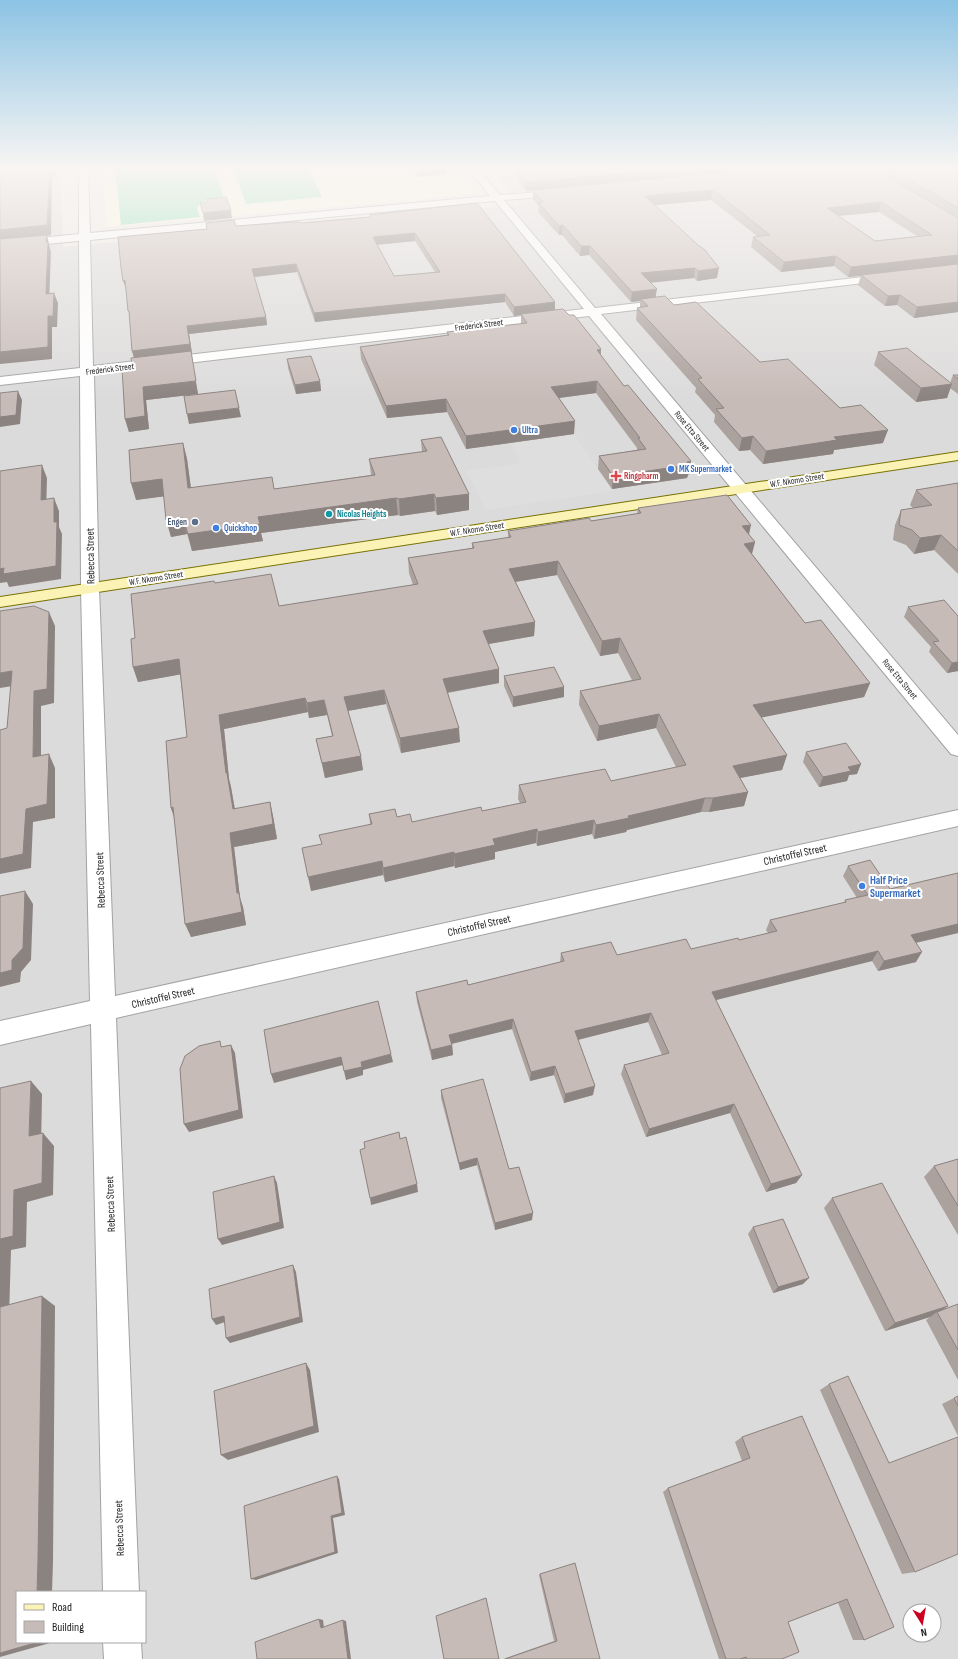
<svg xmlns="http://www.w3.org/2000/svg" width="958" height="1659" viewBox="0 0 958 1659" font-family="'Sofia Sans Condensed',sans-serif">
	<style>
		.residential { fill: #dcdbdb; fill-rule: evenodd }
		.education { fill: #fffadd }
		.pitch { fill: #80e0ac }
		.parking { fill: #dedede }
		.lines { fill: none; stroke-linecap: round; stroke-linejoin: round }
		.minor-casing { stroke: #a2a2a2; stroke-width: 2 }
		.secondary-casing { stroke: #777103; stroke-width: 2 }
		.minor { fill: #fff; fill-rule: evenodd }
		.secondary { fill: #fbf3b6; fill-rule: evenodd }
		.wall { fill: #aba19d; fill-rule: evenodd }
		.shaded-wall { fill: #8b8380 }
		.building { fill: #c7bbb7; stroke: #8b8380; fill-rule: evenodd }
		.shop-dot { fill: #3f7fe0; stroke: #fff; stroke-width: 1.5 }
		.health-dot { fill: #e0444e; stroke: #fff; stroke-width: 1.5 }
		.culture-dot { fill: #0f9aa8; stroke: #fff; stroke-width: 1.5 }
		.service-dot { fill: #5c6f8a; stroke: #fff; stroke-width: 1.5 }
		.labels { text-anchor: middle; stroke-width: 4; stroke-linejoin: round; paint-order: stroke }
		.far-street-label { font-size: 9px; fill: #1e1e1e; stroke: #fff }
		.far-shop-label { font-size: 9px; font-weight: bold; fill: #366cbe; stroke: #fff; text-anchor: start }
		.far-health-label { font-size: 9px; font-weight: bold; fill: #be3a42; stroke: #fff; text-anchor: start }
		.far-culture-label { font-size: 9px; font-weight: bold; fill: #0d838f; stroke: #fff; text-anchor: start }
		.far-service-label { font-size: 9px; font-weight: bold; fill: #4e5e75; stroke: #fff; text-anchor: end }
		.street-label { font-size: 11px; fill: #1e1e1e; stroke: #fff }
		.shop-label { font-size: 11px; font-weight: bold; fill: #366cbe; stroke: #fff; text-anchor: start }
	</style>
	<rect width="100%" height="100%" fill="#efe9e4"/>
	<path class="residential" d="M0 168H60L63 247 521 205 490 168H958V1659H0ZM17 1592H145V1642H17ZM910 1611H934V1635H910Z"/>
	<path class="education" d="M101 168H453L475 194 107 227Z"/>
	<path class="pitch" d="M115 168H214L223 196C213 199 202 199 197 208L200 217 121 225Z
		M233 168H308L322 197 246 204Z"/>
	<path class="parking" d="M574 434 613 491 486 510 466 471 521 463 510 443Z"/>
	<g class="lines">
		<g class="minor-casing">
			<path id="minor" d="M79 168H88L90 233 490 196 468 168H477L500 195 565 190 567 192 562 195 504 200 595 308 889 274 893 275 895 277 893 279 889 280 601 314 958 735V756L951 754 589 316 94 374 99 588 115 996 958 810V826L116 1018 139 1592H103L91 1024 0 1045V1021L90 1001 81 588 80 376 0 385V377L80 368 79 241 0 248V242L79 234ZM495 201 584 309 93 366 90 240Z
				M103 1642H141L142 1659H104Z"/>
		</g>
		<g class="secondary-casing">
			<path id="secondary" d="M958 452V460L0 607V597Z"/>
		</g>
		<use href="#minor" class="minor"/>
		<use href="#secondary" class="secondary"/>
	</g>
	<path class="wall" d="M412 168H446V174L418 177Z
		M509 168H872L907 188 873 168H958V312L914 318 897 305 885 306 858 285 861 276 848 277 834 266 781 272 751 247 753 237 757 236 711 200 654 205 717 278 697 281 694 278 650 282 656 297 674 305 760 362 840 408 883 443 834 450 833 454 763 464 750 450 739 451 714 422 715 415 695 392 696 388 636 320 637 308 640 307V301L631 302 589 255 580 256 562 235H559L538 212 539 207 533 199V190L526 191 519 182V180ZM879 212 917 236 875 241 838 216Z
		M377 214 555 302V310L569 315 601 349V355L689 474 688 475 687 478 612 489 598 469 599 456 637 450V448L596 393 559 398 574 434 466 449 447 412 387 418 361 359 360 347 447 335V332L521 324V315L514 316 505 302 315 322 297 272 254 277 266 317 267 325 189 334 192 353H191L198 394 146 400 149 429 129 432 125 419 132 366 134 358 132 351 130 319 126 289 207 229 206 223 236 226 301 223 370 217V215ZM415 241 435 272 394 276 377 245Z
		M878 352 950 383 953 375H958V394L950 388 947 398 916 402 874 365Z
		M287 359 320 381 321 391 296 394 288 368Z
		M421 440 469 510 437 515 435 511 400 516 398 515 261 533 263 541 192 551 187 534 171 537 164 496 136 500 183 443 187 459 191 488 274 489 371 475 369 459 422 452Z
		M958 483V574L934 550 914 554 906 545 893 540 895 525 901 510 913 508 910 505 916 490Z
		M638 508 749 535 755 542 752 554 805 623 870 683 864 697 761 717 787 755 782 770 740 778 748 792 744 806 709 812H701L627 830 626 832 594 839 592 834 537 846 536 843 495 852V859L455 868 454 866 385 882 383 875 311 891 321 844 370 824 369 814 397 817 412 822 482 811 520 803 518 799 519 785 611 781 676 767 656 728 597 741 579 705 580 691 632 680 618 653 600 656 557 575 515 582 535 622 534 636 488 644 499 683 448 693 460 742 401 753 386 704 348 711 363 770 325 778 316 739 332 736 327 715 309 718 308 712 224 729 229 779 231 787 235 809 270 802 273 816 277 839 234 847 240 898 243 907 246 925 191 937 174 818 171 808 187 737 180 674 138 682 133 667 135 638 215 583 279 606 413 585 409 573 408 558 472 548V543L508 538V531L591 521 637 514Z
		M908 607 958 616V671L947 673 929 652 931 647 904 617Z
		M504 676 564 687V697L513 707 504 686Z
		M806 752 857 774 849 775 847 781 819 787 803 762Z
		M848 866 890 889 958 873V933L916 943V962L878 971 872 961 716 1000 802 1175 796 1183 766 1192 730 1113 646 1137 621 1074 624 1065 662 1055 648 1022 578 1040 593 1095 564 1103 554 1075 530 1081 512 1029 452 1044 453 1055 432 1060 417 1002 416 992 468 985 560 962 561 953 617 955 691 949 739 940 768 933 766 930 770 920 844 903 845 900 857 898 843 876Z
		M441 1090 532 1220 495 1230 477 1165 460 1170 441 1098Z
		M958 1159V1235L924 1177 934 1166Z
		M832 1198 945 1309 958 1304V1380L926 1320 930 1317 885 1331 824 1208Z
		M753 1227 803 1284 773 1293 748 1234Z
		M829 1384 889 1463 915 1572 902 1574 820 1390Z
		M958 1396V1436L942 1404Z
		M802 1416 864 1640H853L838 1603 788 1622 782 1659H719L663 1492 668 1488 742 1461 735 1442 742 1437Z
		M540 1574 600 1659H503L554 1641 539 1575Z"/>
	<path class="shaded-wall" d="M50 168H57L56 176H52L51 235 47 236 51 252 49 304 0 240V230Z
		M432 168H446V174L418 177V169Z
		M684 168H779L526 191 527 182Z
		M713 190 711 200 644 206 645 196Z
		M881 202 879 212 824 217 827 208Z
		M231 210 232 218 204 221 203 213Z
		M563 225 562 235H559V226Z
		M415 233V241L373 245V237Z
		M581 246H590L589 255 580 256Z
		M958 255V265L848 277 851 267Z
		M836 256 834 266 781 272 784 262Z
		M296 264 297 272 253 277 252 269Z
		M695 268 694 278 640 284 641 273Z
		M719 268 717 278 697 281 698 271Z
		M125 280 127 289H126L123 281Z
		M657 289 655 300 641 299 640 301 631 302 632 292Z
		M54 293 58 303 57 327H52V359L0 364V352L48 316Z
		M505 294V302L315 322 314 313Z
		M900 295 897 305 885 306 888 296Z
		M555 302V311L521 314V315L514 316V307Z
		M958 302V312L914 318 917 307Z
		M266 317 267 325 189 334 192 353H191L198 394 146 400 149 429 129 432 125 419 143 387 132 351 187 326Z
		M601 349 600 361 597 350Z
		M320 381 321 391 296 394 295 385Z
		M597 381 596 393 551 399V387Z
		M952 384 947 398 916 402 921 388Z
		M18 391 22 400 20 424 0 427V417Z
		M446 399 447 412 387 418 386 406Z
		M239 408 241 417 189 424 187 414Z
		M575 421 574 434 466 449V436Z
		M888 430 883 443 834 450 833 454 763 464 766 451 834 437Z
		M753 436 750 450 739 451 742 438Z
		M183 443 187 459 193 504 188 488Z
		M691 461 689 474 688 475 687 478 612 489 613 476Z
		M42 465 47 478 46 513 41 500Z
		M162 479 167 496 136 500 131 483Z
		M434 494 435 511 400 516 399 499Z
		M469 494V510L437 515 436 498Z
		M54 498 59 511V527L62 534 61 579 9 587 7 582 0 583V569L54 522Z
		M396 498 398 515 261 533 263 541 192 551 188 534 258 517Z
		M183 518 187 534 171 537 166 520Z
		M751 525 748 539 742 526Z
		M941 535 934 550 914 554 920 538Z
		M755 542 751 557 744 544Z
		M558 561 557 575 508 583 509 569Z
		M49 612 55 626 54 703 41 706V771L33 757 34 691Z
		M535 622 534 636 483 645V631Z
		M620 638 618 653 600 656 602 641Z
		M179 659 183 674 138 682 133 667Z
		M958 662V671L947 673 952 663Z
		M499 669V683L444 693 443 679Z
		M12 671 19 685 0 688V673Z
		M870 683 864 697 749 720 753 705Z
		M564 687V697L513 707V697Z
		M384 690 386 704 347 711 344 697Z
		M305 698 308 712 224 729 229 779 231 787 237 823 233 809 226 773 219 715Z
		M324 700 327 715 309 718 307 703Z
		M659 714 656 728 597 741 599 726Z
		M459 728 460 742 401 753 400 738Z
		M49 754 55 768V818L33 822 31 868 0 874V859L26 809Z
		M787 755 782 770 729 780 733 766Z
		M361 756 363 770 325 778 322 763Z
		M861 764 857 774 849 775 847 781 819 787 823 777 848 767Z
		M748 792 744 806 709 812 713 798Z
		M705 798 701 812 627 830 626 832 594 839 596 825 628 816Z
		M270 802 273 816 277 839 234 847 240 898 243 907 246 925 191 937 185 924 237 893 230 833Z
		M173 807 176 822 171 808Z
		M594 820 592 834 537 846 538 832Z
		M537 829 536 843 495 852V859L455 868 454 854 493 839Z
		M454 852V866L385 882 383 868Z
		M382 861 383 875 311 891 308 877Z
		M25 891 33 904 31 960 21 972 20 982 0 987V973L12 960Z
		M958 924V933L905 945 911 935Z
		M878 951 872 961 708 1002 712 992Z
		M922 952 916 962 878 971 884 961Z
		M651 1013 648 1022 573 1041 575 1031Z
		M513 1019 512 1029 450 1044 449 1035Z
		M231 1045 235 1053 243 1118 189 1132 184 1124Z
		M452 1045 453 1055 432 1060 431 1050Z
		M391 1054 393 1062 363 1070V1075L346 1080 344 1071 361 1062Z
		M341 1057 343 1065 274 1083 271 1074Z
		M555 1066 554 1075 530 1081 531 1072Z
		M31 1081 42 1094 41 1149 29 1136Z
		M595 1086 593 1095 564 1103 565 1094Z
		M734 1104 730 1113 646 1137 649 1129Z
		M43 1133 54 1146 53 1195 27 1202 26 1247 11 1250 9 1318 0 1312V1239L14 1190Z
		M477 1158V1165L460 1170 459 1163Z
		M802 1175 796 1183 766 1192 771 1184Z
		M274 1176 277 1183 284 1228 222 1245 218 1239Z
		M417 1184 418 1192 371 1205 370 1198Z
		M533 1213 532 1220 495 1230V1223Z
		M293 1265 296 1272 303 1322 230 1343 226 1338Z
		M809 1278 803 1284 773 1293 778 1287Z
		M42 1296 55 1306 53 1562 52 1592H37Z
		M948 1306 938 1314 937 1312 930 1317 885 1331 895 1323Z
		M224 1316 228 1321 216 1325 212 1319Z
		M306 1363 310 1370 319 1432 228 1460 221 1455Z
		M337 1476 339 1479 345 1515 333 1518 338 1553 256 1580 251 1579 331 1516Z
		M319 1619 323 1620 324 1628H321Z
		M343 1620 346 1621 351 1659H348Z
		M35 1642H50V1643L0 1657V1653Z"/>
	<path class="building" d="M0 168H50L47 225 0 230Z
		M417 168H432L418 169Z
		M517 168H684L527 182 519 173H522Z
		M774 168H872L958 218V255L851 267 836 256 784 262 753 237 770 235 713 190 645 196 699 246 705 250 719 268 698 271 695 268 641 273 657 289 632 292 590 246H581L563 225 559 226 539 203 543 202 533 190ZM881 202 932 235 875 241 827 208Z
		M890 168H958V208Z
		M226 197 231 210 203 213 200 203 208 202 207 199Z
		M477 203 555 302 514 307 505 294 314 313 296 264 252 269 266 317 187 326 190 344 132 351 129 311H128L125 280 123 281 121 268 118 237 207 229 206 223 234 220 236 226 294 222H300L301 223 370 217V215L377 214ZM415 233 440 272 394 276 373 237Z
		M47 235 46 242H48L46 294 54 293 53 316H48V347L0 352V239Z
		M958 264V302L917 307 900 295 888 296 861 275Z
		M665 296 674 305 696 302 760 362 788 359 840 408 861 405 888 430 834 437 837 440 766 451 753 436 742 438 716 409 724 408 698 379 702 378 637 308 648 306 641 299Z
		M563 309 569 315H574L601 349 597 350 624 386 628 385 691 461 687 462 689 465 613 476 599 456 646 449 638 438H640L597 381 551 387 575 421 466 436 446 399 386 406 360 347 449 335 447 332 527 323 521 314Z
		M907 348 952 384 921 388 878 352Z
		M191 351 196 381 143 387 145 416 125 419 122 368 132 366 131 358Z
		M311 356 320 381 295 385 287 359Z
		M953 375H958V379Z
		M235 390 239 408 187 414 184 396Z
		M18 391 16 415 0 417V393Z
		M441 437 469 494 436 498 434 494 399 499 396 498 258 517 260 524 188 534 183 518 166 520 162 479 131 483 129 450 183 443 188 488 272 477 274 489 375 475 369 459 427 451 421 440Z
		M42 465 41 500 54 498V522H57L56 566 3 574 4 568 0 569V471Z
		M958 483V551L941 535 920 538 912 530 899 525 901 510 932 505 916 490Z
		M727 495 751 525 742 526 755 542 744 544 805 623 821 620 870 683 753 705 787 755 733 766 748 792 713 798H705L628 816 629 818 596 825 594 820 538 832 537 829 493 839 495 845 454 854V852L383 868 382 861 308 877 302 848 322 844 319 835 372 824 369 814 395 809 397 817 410 814 412 822 481 807 482 811 526 802 519 785 605 769 611 781 686 765 659 714 599 726 580 691 641 679 620 638 602 641 558 561 509 569 535 622 483 631 499 669 443 679 459 728 400 738 384 690 344 697 361 756 322 763 316 739 333 736 324 700 307 703 305 698 219 715 226 773H227L233 809 270 802 273 824 230 833 237 893H239L242 912 185 924 173 807 171 808 166 741 187 737 179 659 133 667 131 639 135 638 131 594 214 581 215 583 271 574 279 606 418 584 408 558 474 548 472 543 511 537 508 531 589 518 591 521 641 513 638 508Z
		M944 600 958 616V662L952 663 933 642 939 641 908 607Z
		M34 606 49 612 47 689 34 691 33 757 49 754 47 804 26 809 23 854 0 859V730L7 728 12 671 0 673V611Z
		M554 667 564 687 513 697 504 676Z
		M846 743 861 764 848 767 851 771 823 777 806 752Z
		M870 860 890 889 958 873V924L911 935 922 952 884 961 878 951 712 992 802 1175 771 1184 734 1104 649 1129 624 1065 669 1053 651 1013 575 1031 595 1086 565 1094 555 1066 531 1072 513 1019 449 1035 452 1045 431 1050 416 992 467 980 468 985 564 961 561 953 611 942 617 955 686 939 691 949 738 938 739 940 777 931 770 920 846 902 845 900 868 895 848 866Z
		M25 891 23 948 12 960V970L0 973V896Z
		M378 1001 391 1054 361 1062 362 1067 344 1071 341 1057 271 1074 264 1030Z
		M220 1041 221 1047 231 1045 239 1110 184 1124 180 1069 185 1056 199 1046Z
		M483 1079 509 1169 519 1167 533 1213 495 1223 477 1158 459 1163 441 1090Z
		M31 1081 29 1136 43 1133 42 1183 14 1190 13 1236 0 1239V1088Z
		M399 1132 400 1139 406 1137 417 1184 370 1198 360 1150 365 1148 364 1142Z
		M958 1159V1206L934 1166Z
		M274 1176 280 1222 218 1239 213 1192Z
		M882 1183 948 1306 895 1323 832 1198Z
		M783 1219 809 1278 778 1287 753 1227Z
		M293 1265 300 1317 226 1338 224 1316 212 1319 209 1289Z
		M42 1296 38 1559 37 1592H17V1642H35V1643L0 1653V1307Z
		M958 1304V1350L937 1312Z
		M306 1363 314 1426 221 1455 214 1391Z
		M848 1376 889 1463 958 1437V1554L915 1572 829 1384Z
		M958 1396V1406L954 1398Z
		M802 1416 894 1627 864 1640 847 1599 788 1622 799 1652 782 1659H747L746 1657 740 1659H726L668 1488 750 1458 742 1437Z
		M337 1476 342 1513 331 1516 335 1552 251 1579 244 1506Z
		M575 1563 600 1659H505L557 1641 540 1574Z
		M486 1598 499 1659H444L436 1616Z
		M319 1619 321 1628 343 1620 348 1659H257L255 1642Z"/>
	<linearGradient id="sky" x2="0" y2="1"><stop stop-color="#8cc3e4"/><stop offset="0.42" stop-color="#f8f5f3"/><stop offset="1" stop-color="#f8f5f3" stop-opacity="0"/></linearGradient>
	<rect width="958" height="400" fill="url(#sky)"/>
	<g class="shop-dot">
		<circle cx="514" cy="430" r="4"/>
		<circle cx="671" cy="469" r="4"/>
		<circle cx="216" cy="528" r="4"/>
		<circle cx="862" cy="886" r="4"/>
	</g>
	<path class="health-dot" d="M614 470h4v4h4v4h-4v4h-4v-4h-4v-4h4z"/>
	<circle class="culture-dot" cx="329" cy="514" r="4"/>
	<circle class="service-dot" cx="195" cy="522" r="4"/>
	<g class="labels">
		<g class="far-street-label">
			<text transform="translate(479 325) rotate(-7)" y="3">Frederick Street</text>
			<text transform="translate(110 369) rotate(-7)" y="3">Frederick Street</text>
			<text transform="translate(692 431) rotate(50)" y="3">Rose Etta Street</text>
			<text transform="translate(797 480) rotate(-9)" y="3">W.F. Nkomo Street</text>
			<text transform="translate(477 529) rotate(-9)" y="3">W.F. Nkomo Street</text>
			<text transform="translate(156 578) rotate(-9)" y="3">W.F. Nkomo Street</text>
			<text transform="translate(900 679) rotate(50)" y="3">Rose Etta Street</text>
		</g>
		<g class="far-shop-label">
			<text x="522" y="433">Ultra</text>
			<text x="679" y="472">MK Supermarket</text>
			<text x="224" y="531">Quickshop</text>
		</g>
		<g class="far-health-label">
			<text x="624" y="479">Ringpharm</text>
		</g>
		<g class="far-culture-label">
			<text x="337" y="517">Nicolas Heights</text>
		</g>
		<g class="far-service-label">
			<text x="187" y="525">Engen</text>
		</g>
		<g class="street-label">
			<text transform="translate(90 556) rotate(-91)" y="4">Rebecca Street</text>
			<text transform="translate(795 854) rotate(-13)" y="4">Christoffel Street</text>
			<text transform="translate(100 880) rotate(-92)" y="4">Rebecca Street</text>
			<text transform="translate(479 925) rotate(-13)" y="4">Christoffel Street</text>
			<text transform="translate(163 997) rotate(-13)" y="4">Christoffel Street</text>
			<text transform="translate(110 1204) rotate(-92)" y="4">Rebecca Street</text>
			<text transform="translate(119 1528) rotate(-92)" y="4">Rebecca Street</text>
		</g>
		<g class="shop-label">
			<text x="870" y="884">Half Price<tspan x="870" dy="13">Supermarket</tspan></text>
		</g>
	</g>
	<rect x="16" y="1591" width="130" height="52" fill="#ffffff" stroke="#a5a5a5"/>
	<rect x="24" y="1604" width="20" height="6" fill="#fbf3b6" stroke="#a5a5a5"/>
	<text x="52" y="1611" font-size="12" fill="#1e1e1e">Road</text>
	<rect x="24" y="1621" width="20" height="12" fill="#c7bbb7" stroke="#a5a5a5"/>
	<text x="52" y="1631" font-size="12" fill="#1e1e1e">Building</text>
	<g transform="translate(922 1623) rotate(169)"><circle r="19" fill="#ffffff" stroke="#a5a5a5"/>
	<path d="M0-3L7 15L0 10L-7 15Z" fill="#cc0020"/>
	<text y="-6" font-size="11" font-weight="bold" text-anchor="middle" fill="#1e1e1e">N</text>
	</g>
</svg>
